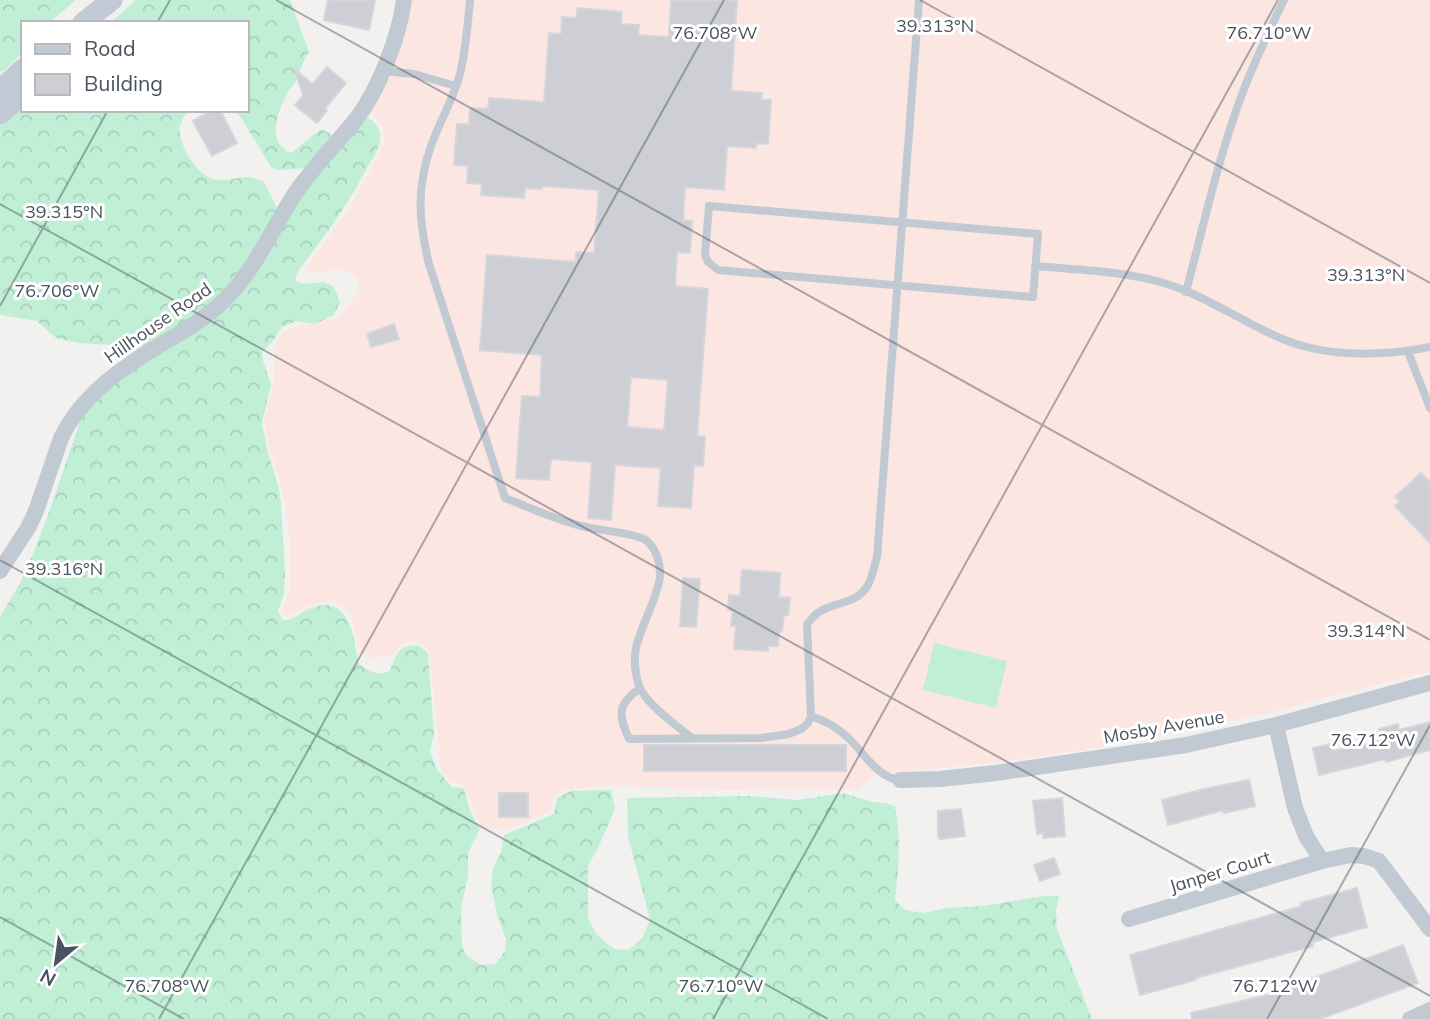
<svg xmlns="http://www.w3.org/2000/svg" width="1430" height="1019" viewBox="0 0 1430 1019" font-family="Mulish,sans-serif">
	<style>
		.medical { fill: #fbe6e2 }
		.grass { fill: #c1efd6 }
		.forest { fill: url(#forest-crowns) }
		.building { fill: #cdcfd5; stroke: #d5d6dc; stroke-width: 2; fill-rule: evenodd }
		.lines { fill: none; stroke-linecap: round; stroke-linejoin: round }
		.service { stroke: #c1cad2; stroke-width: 8 }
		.minor { stroke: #c1cad2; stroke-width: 16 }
		.secondary { stroke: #c2cad6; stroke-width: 21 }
		.ticks { fill: none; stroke: #49525e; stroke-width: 2; stroke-opacity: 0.45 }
		.labels { text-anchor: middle; stroke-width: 6; stroke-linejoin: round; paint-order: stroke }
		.street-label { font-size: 18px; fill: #49525e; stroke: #fff }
		.ticks-label { font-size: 18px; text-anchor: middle; fill: #49525e; stroke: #fff; stroke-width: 6; stroke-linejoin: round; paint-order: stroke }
	</style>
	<defs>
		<pattern id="forest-crowns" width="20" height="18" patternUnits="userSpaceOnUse" patternTransform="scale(1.75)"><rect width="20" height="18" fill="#c1efd6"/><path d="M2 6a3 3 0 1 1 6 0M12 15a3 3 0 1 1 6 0" fill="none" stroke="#a7cfba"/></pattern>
	</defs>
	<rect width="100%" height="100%" fill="#f3f1f0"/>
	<path class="medical" d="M411 0H1430V671L1276 711 1185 732 1097 748 998 762 878 774 858 789 726 790 634 787 610 785 564 790 553 797 550 811 506 831 482 828 465 785 453 783 445 776 441 768 429 649 422 644 412 640 403 644 394 654 380 657 370 658 359 653 351 614 344 607 332 601 321 602 299 610 290 616H286L282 611 289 593 290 559 289 533 285 500 269 446 264 422 274 384 273 357 276 343 284 332 297 326 334 319 342 314 355 297 359 287 356 279 349 272 336 269 323 272 309 271 307 267 348 210 381 151 386 135 380 122 368 111Z"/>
	<path class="grass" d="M934 643 1007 661 996 708 923 690Z"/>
	<path class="forest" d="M0 0H76L49 23H23C23 52 24 56 0 73Z
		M136 0H290L309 52C302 62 302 67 298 77 295 84 289 89 286 96 276 115 267 143 291 153L321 129 336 137 309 168 277 170 271 167 240 116 234 110H247V23H110Z
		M23 101V110H189C179 123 177 130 183 145 190 161 202 180 221 180 240 180 244 172 264 182L278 210 252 259 207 308 129 358 121 349 112 345 78 343 56 338 37 321 0 315V122Z
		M363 116C372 119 380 126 380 136 381 147 373 157 368 166 349 203 326 235 301 267L296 276V281L304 284 324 282 334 287 340 302 334 315 315 324 297 321 282 327 273 341 262 352 263 361 271 384 262 423 268 453 278 485 281 504 285 572 284 594 278 611 283 620C293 621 300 613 309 609 348 592 354 633 358 663 369 671 377 677 390 671 396 655 399 643 419 646L428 653 434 735 430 750 436 768 452 787 464 788 470 811 480 829 468 853V876L461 908 462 945 466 955 481 965 495 964 505 951 506 940 497 914 491 887 493 868 501 852 504 835 554 814 557 798 573 790 575 791 611 790 615 809 598 848 588 866V917L596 934 614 949 629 950 643 937 650 919 628 837 627 798 750 796 798 800 842 793 873 802 885 803 895 806C901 838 899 868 895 900L905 910 924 913 946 908 983 906 1043 896H1059L1056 910 1057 929 1092 1019H0V617L20 583 35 549 49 512 83 413 119 379 201 326Z"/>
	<path class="building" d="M328 0H375L369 30 324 20Z
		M671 0H737L731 91 762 93 761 100H771L768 144 756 143V148L727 146 724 190 685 187 683 220 692 221 690 253 677 252 675 286 708 289 697 436 705 437 703 466 694 465 691 508 658 506 661 468 615 465 611 520 588 518 592 462 551 459 549 480 516 478 522 396 540 397 542 355 480 350 487 255 576 262V252L594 253 599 190 542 186V189L525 188 524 198 481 195 482 184 467 183 468 166 454 165 457 124H469L470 108 488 109 489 98 544 102 549 33 561 34 562 17 577 18V8L622 12 621 24 639 25 638 35 669 37ZM631 377 668 380 664 430 627 427Z
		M327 67 346 83 325 108 327 110 317 123 295 105 303 95 295 70 313 84Z
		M213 110H220L237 143 212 156 193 121Z
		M394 324 399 339 371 347 367 334Z
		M1421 473 1430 482V543L1395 506 1400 502 1395 497Z
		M742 570 780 573 779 597 790 598 788 615H784L782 631 779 632 778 646H768V651L734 649 736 626H731L733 611 728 610 729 595 740 596Z
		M683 578 700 579 696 627 680 626Z
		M1430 722V750L1386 762V759L1319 775 1313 748 1331 744 1332 751 1380 741 1379 729 1398 724 1399 730Z
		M644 745H846V771H644Z
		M1249 780 1255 806 1224 813V810L1168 825 1162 800 1204 789Z
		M499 793H528V817H499Z
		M1062 798 1065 836 1043 838V833L1037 834 1033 801Z
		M961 809 965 836 940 839V837H938V811Z
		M1054 858 1060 874 1040 881 1034 865Z
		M1357 888 1367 927 1312 942 1313 946 1196 978V980L1140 995 1130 955 1302 906 1301 903Z
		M1403 945 1418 983 1320 1019H1192L1191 1013 1271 994Z"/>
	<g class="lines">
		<path class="service" d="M470 0C468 23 466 47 461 70 455 97 440 120 431 146 416 188 419 222 429 264L505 498C531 508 558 521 586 527 603 531 628 532 644 539 656 546 661 564 660 577 657 599 641 625 636 648 634 660 635 674 639 686 646 704 677 726 692 738
			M383 71 414 74 456 86
			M709 206 1038 234 1033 297 718 270 708 262 705 255Z
			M1035 266C1079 270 1126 271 1167 284 1199 294 1229 313 1259 328 1273 335 1288 342 1303 346 1342 357 1391 355 1430 347
			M1186 292C1204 224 1219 154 1244 89 1256 58 1270 29 1284 0
			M1408 352 1430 408
			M640 688C617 705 618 714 629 739L761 738 789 734 803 728 808 723 811 716 807 624C811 620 814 615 819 612 835 601 857 605 868 585 873 576 874 566 877 557L919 0
			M811 716C823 720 835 726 845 735 862 749 876 778 900 780"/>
		<path class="minor" d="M0 571 28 528 36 511 61 438C78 402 114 373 147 353 171 338 197 325 218 306 253 276 271 230 296 192 314 166 337 143 357 118 379 89 399 37 404 0
			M1276 725 1295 808 1306 836 1322 861 1351 855 1364 856 1379 861 1430 929
			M900 780 940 779 996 773 1186 745 1276 725 1430 683
			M1129 919 1322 861
			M1410 1019 1430 1010"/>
		<path class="secondary" d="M83 23 112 0
			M0 90 23 69
			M0 114 23 94"/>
	</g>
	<path class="ticks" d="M276 0 1430 640M920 0 1430 283M157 23 170 0M0 204 1430 996M0 306 108 110M0 560 828 1019M0 917 184 1019M159 1019 724 0M713 1019 1278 0M1267 1019 1430 725"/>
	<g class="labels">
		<g class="street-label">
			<text transform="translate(158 323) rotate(-35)" y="6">Hillhouse Road</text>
			<text transform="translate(1164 727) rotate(-10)" y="6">Mosby Avenue</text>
			<text transform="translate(1220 872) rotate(-17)" y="6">Janper Court</text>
		</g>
	</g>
	<g class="ticks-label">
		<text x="935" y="32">39.313°N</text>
		<text x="715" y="39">76.708°W</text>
		<text x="1269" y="39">76.710°W</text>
		<text x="64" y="218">39.315°N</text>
		<text x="1366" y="281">39.313°N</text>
		<text x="57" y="297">76.706°W</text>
		<text x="64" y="575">39.316°N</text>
		<text x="1366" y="637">39.314°N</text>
		<text x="1373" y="746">76.712°W</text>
		<text x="167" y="992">76.708°W</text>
		<text x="721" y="992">76.710°W</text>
		<text x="1275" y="992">76.712°W</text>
	</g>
	<rect x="21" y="21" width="228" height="91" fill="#ffffff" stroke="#b6babf" stroke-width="2"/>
	<rect x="35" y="44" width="35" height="10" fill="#c2cad6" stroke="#b6babf" stroke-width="2"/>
	<text x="84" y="56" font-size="21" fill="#49525e">Road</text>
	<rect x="35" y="74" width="35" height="21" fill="#cdcfd5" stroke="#b6babf" stroke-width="2"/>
	<text x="84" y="91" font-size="21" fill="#49525e">Building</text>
	<g transform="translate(56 963) rotate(209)" stroke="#ffffff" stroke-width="5" paint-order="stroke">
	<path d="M0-5L12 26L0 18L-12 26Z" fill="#49525e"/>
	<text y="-10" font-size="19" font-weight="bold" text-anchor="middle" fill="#49525e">N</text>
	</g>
</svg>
